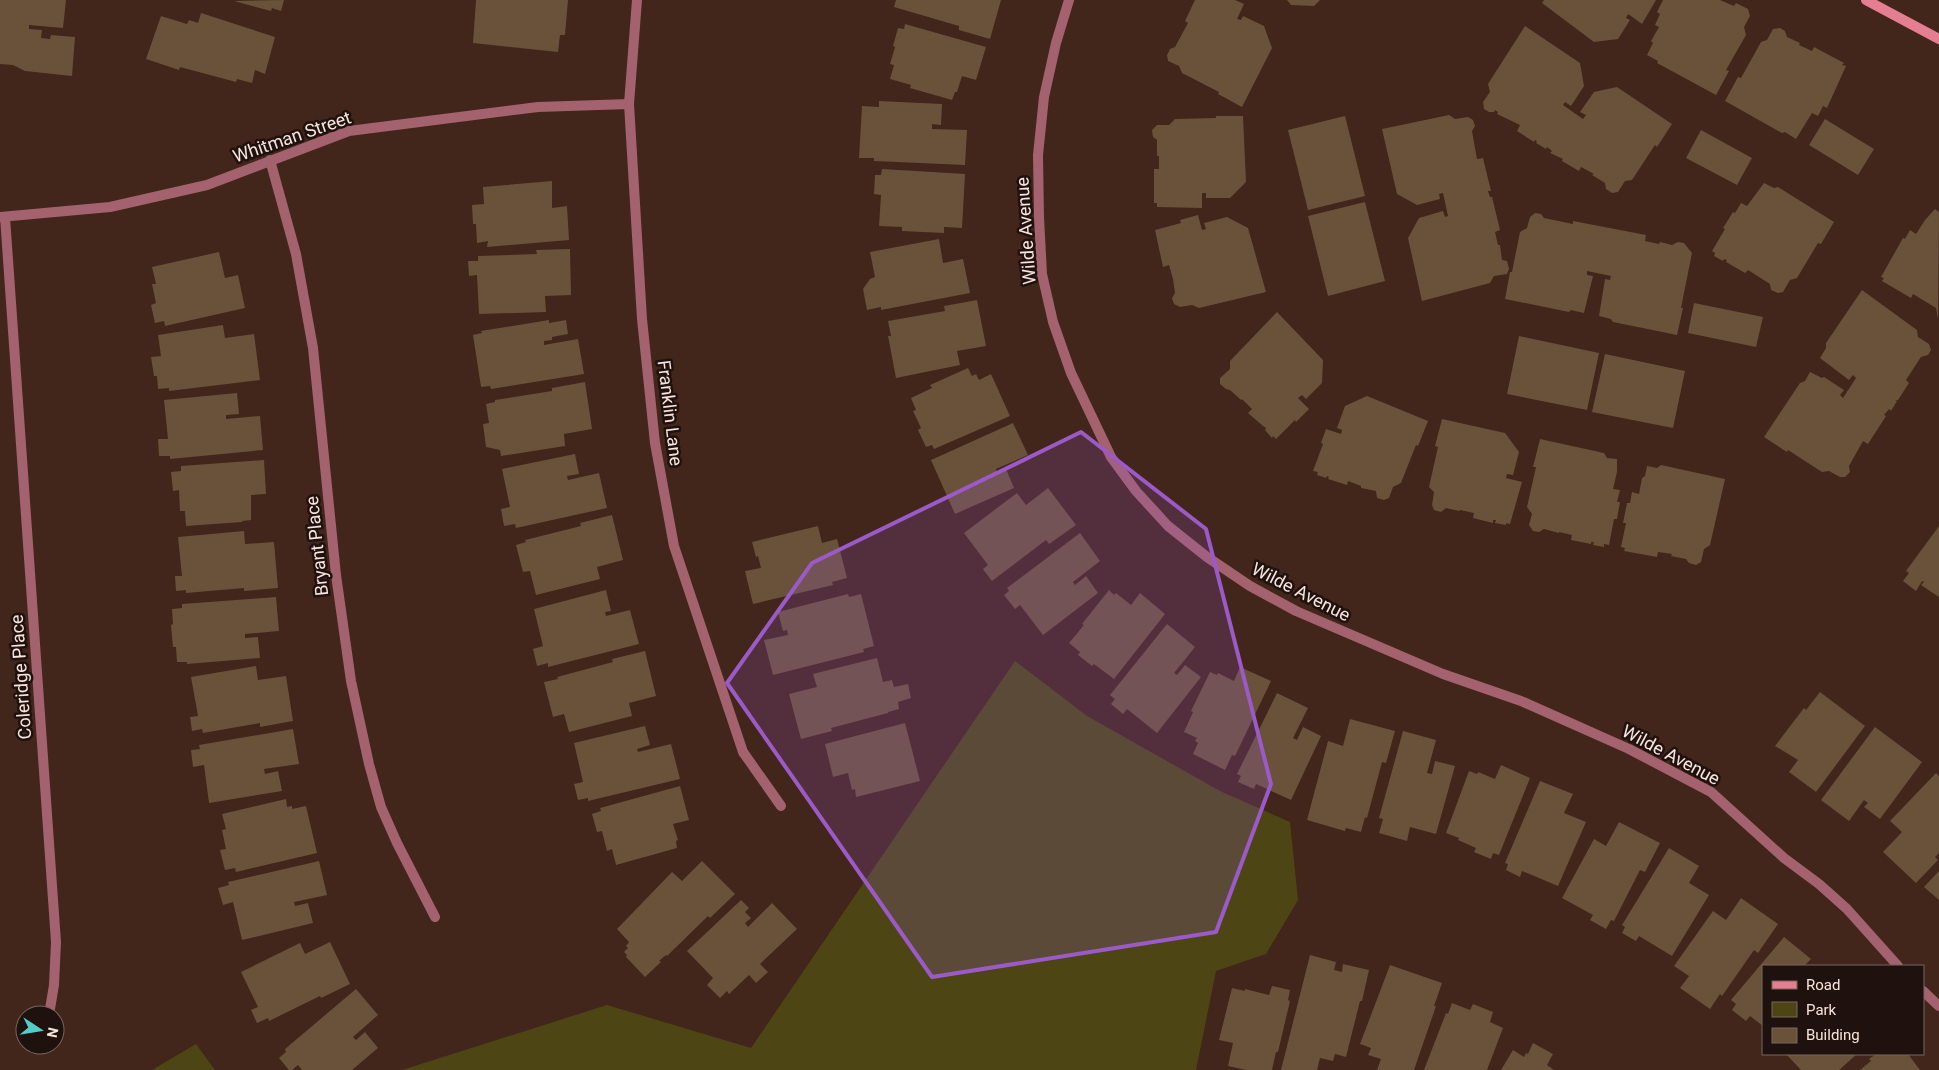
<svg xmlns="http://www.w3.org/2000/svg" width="1939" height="1070" viewBox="0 0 1939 1070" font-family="Roboto,sans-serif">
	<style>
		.green { fill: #4d4614 }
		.building { fill: #695239 }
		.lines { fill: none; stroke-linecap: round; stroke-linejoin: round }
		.minor { stroke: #a3626d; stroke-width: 10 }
		.secondary { stroke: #e47e90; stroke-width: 10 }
		.marked { fill: #9a5ac7; fill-opacity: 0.2; stroke: #9a5ac7; stroke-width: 4; stroke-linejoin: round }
		.labels { text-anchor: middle; stroke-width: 5; stroke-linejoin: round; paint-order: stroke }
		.street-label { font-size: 18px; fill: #f9e5de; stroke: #1f120e }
	</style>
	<rect width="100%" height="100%" fill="#42251b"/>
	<path class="green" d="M1015 661 1087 716 1220 791 1290 822 1298 900 1266 954 1216 971 1196 1070H402L607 1005 751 1048Z
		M196 1044 215 1070H152Z"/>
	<path class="building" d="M0 0H66L63 28 29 25V29L42 30 41 38 50 39 51 35 75 37 72 76 25 71 13 65 0 64Z
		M284 0 281 11 272 8 271 11 234 1Z
		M476 0H568L565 35H560L558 52 473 43Z
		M896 0H1001L990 39 959 30V26L894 7Z
		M1195 0H1235L1244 4 1237 19 1241 20 1243 16 1264 26 1272 48 1242 107 1218 94 1219 92 1182 73 1179 66 1168 61 1167 55 1170 49 1175 47 1188 23 1185 21Z
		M1287 0H1320L1314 6 1291 5Z
		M1544 0H1656L1642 24 1628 14 1626 18 1630 20 1618 39 1594 42 1542 3Z
		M1663 0H1720L1734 6 1736 3 1748 9 1750 16 1744 27 1746 35 1726 70 1729 71 1716 95 1657 63 1658 61 1647 55 1653 43 1651 41 1659 27 1655 25 1660 14 1657 12Z
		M201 13 275 37 265 74 255 70 252 83 237 79 236 82 180 67 179 70 146 59 161 16 187 24 189 20 198 23Z
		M905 24 986 47 976 80 962 76 957 92H955L952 100 910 88 911 85 890 79 894 65 890 64 895 47 893 46 898 28 904 29Z
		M1525 26 1580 63 1584 86 1571 106 1565 102 1563 105 1583 119 1586 115 1580 112 1594 92 1617 87 1672 124 1657 147 1655 145 1632 180 1625 181 1618 192 1612 193 1606 189 1605 183 1592 175 1594 174 1581 167 1579 171 1562 161 1563 159 1561 158 1550 153 1552 151 1547 147 1546 149 1536 143 1537 141 1535 140 1534 142 1517 131 1520 125 1497 114 1498 112 1495 110 1494 112H1489L1484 109 1483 102 1490 92 1488 84Z
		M1780 28 1785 31 1787 37 1800 43 1799 45 1812 51 1814 47 1844 63 1842 65 1846 66 1827 108 1823 106 1818 116 1812 113 1796 139 1785 132 1782 133 1725 101 1738 77 1741 78 1761 42 1767 40 1773 29Z
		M879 101 942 104 941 125 932 124V129L967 130 965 165 874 161V158H859L862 106 879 107Z
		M1449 115 1455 119 1468 117 1473 120 1475 126 1472 131 1477 159 1483 158 1491 191H1488L1490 197H1492L1500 230 1495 232 1498 245H1500L1502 260 1507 261 1509 269 1507 274 1494 276 1490 283 1422 301 1408 238 1419 218 1443 211 1445 217 1448 216 1443 193 1439 194 1440 199 1417 205 1397 194 1382 129Z
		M1216 116H1243L1246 182 1230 198H1206V193H1202V208L1157 207V203H1154V169H1159V156H1157V140L1153 137 1152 130 1157 125H1169L1175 119 1216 118Z
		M1345 116 1365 196 1308 210 1288 130Z
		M1825 119 1874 149 1858 175 1809 145Z
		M1701 130 1752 158 1737 185 1686 158Z
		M882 169 965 174 962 228 944 227V233L902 231V227L879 226 881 195 874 194 875 175H881Z
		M552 181V208L567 206 569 240 487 247 488 241 477 243 476 224H473L472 205 484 204 483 187Z
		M1764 183 1774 188 1778 187 1834 222 1821 244 1818 243 1797 278 1790 280 1783 292 1778 293 1771 290 1770 284 1748 270 1745 273 1726 262 1727 260 1724 259 1723 261 1714 256 1715 253 1712 251 1725 229 1723 228 1733 212 1735 213 1741 203 1747 206Z
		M1365 202 1385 281 1328 296 1308 216Z
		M1935 209 1939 212 1938 319 1936 308 1913 294 1911 298 1882 281 1884 278 1881 277 1903 238 1905 239 1910 230 1916 234 1925 220Z
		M1535 213 1541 214 1544 218 1573 224V221L1646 235 1645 241 1659 244 1660 242 1672 245 1678 242 1684 243 1692 253 1681 308H1683L1677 335 1613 322 1611 319 1599 316 1605 279 1610 280 1611 276 1587 271V275L1593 276 1584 313 1571 310 1569 312 1505 299 1510 272H1512L1520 232 1527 228 1530 217Z
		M1198 215 1202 230 1206 229 1204 223 1227 217 1248 228 1266 292 1199 308 1192 305 1180 307 1174 304 1172 298 1175 293 1173 279 1169 265 1163 267 1155 230 1181 223 1180 220Z
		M939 239 943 263 963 259 970 293 881 310V307L867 310 863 289 870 279 875 277 870 252Z
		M570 249 571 295 545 296 546 312 479 314 477 275 469 276 468 261H478V256L537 254 536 250Z
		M219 252 225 278 238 275 245 308 165 326 164 321 155 323 151 305 156 303 152 284H156L152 267Z
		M1862 290 1917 330 1918 337 1929 344 1931 350 1928 355 1921 357 1906 380 1909 383 1898 400H1895L1897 401 1891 411 1889 409 1884 415 1886 416 1868 444 1863 441 1849 466 1850 472 1845 477H1840L1829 471 1822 472 1788 450 1787 452 1764 437 1800 383 1805 381 1810 372 1822 378 1824 377 1844 390 1840 395 1843 398 1856 378 1853 375 1849 380 1820 358 1826 348V343Z
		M977 300 986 346 957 351 960 365 896 378 888 336H891L888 321 945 311 944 306Z
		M1694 303 1763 317 1756 347 1688 333Z
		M1277 312 1323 360 1322 383 1306 399 1302 395 1298 398 1309 409 1296 422 1295 420 1276 439 1273 436 1272 438 1265 430 1266 428 1263 426 1248 413 1252 409 1242 399 1241 400 1230 390 1226 389 1220 384V378L1230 369V361Z
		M549 320V323L566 320 568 334 552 337V340L544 341V345L578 339 584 374 491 389 490 386 481 387 473 335 482 333 481 331Z
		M223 325 225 338 254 334 260 380 169 391V388L158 389 157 376H154L151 357 161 356 158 335Z
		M1519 336 1599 353 1587 410 1507 394Z
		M1605 354 1685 371 1673 428 1592 412Z
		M968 368 972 376 976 374 979 380 991 374 1010 416 934 449 932 445 926 447 918 430 921 428 913 411 916 410 911 398 932 388 930 385Z
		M585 382 592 429 564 434 565 446 501 456 500 450 486 447 483 424 489 423 486 404 495 402V400L552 391V388Z
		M237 393 239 414 226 415V419L260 416 263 450 170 459V456H159L158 439H168L164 400Z
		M1367 396 1428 421 1418 446 1416 445 1401 483 1393 487 1389 498 1384 500 1377 498 1376 491 1361 488V486L1348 481 1347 485 1328 479 1329 477 1327 476 1326 478 1317 475 1318 472 1313 471 1323 444 1321 443 1326 429 1341 434 1342 430 1337 428 1345 406Z
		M1442 419 1505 433 1519 452 1513 475 1507 474 1506 478 1522 482 1510 524 1506 523V525L1495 523 1496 520H1493V523L1473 518 1474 513 1460 510 1459 511 1446 508 1441 512 1434 510 1432 505 1434 492 1429 487 1438 447 1435 446Z
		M1013 423 1028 455 996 469 997 472 1006 469 1014 488 955 514 931 460Z
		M1540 439 1604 453 1607 458 1617 459V472L1613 489 1620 490 1617 502H1620L1617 519H1614L1609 545 1604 544V547L1593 545 1594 542H1591V544L1571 540 1572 535 1559 532V533L1544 529 1539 532 1533 531 1529 525 1532 514 1527 507 1536 467H1533Z
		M575 454 579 474 567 476 568 480 599 473 607 508 516 528 515 524 504 526 501 509 510 507 502 469Z
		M264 460 266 494 251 495V520L242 521V522L186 526 185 511H180L179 490 173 491 171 472 181 471V466Z
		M1661 465 1725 479 1710 545 1704 549 1701 562 1696 565 1689 563 1686 559 1671 556 1672 554 1658 552 1657 557 1624 551 1625 548 1621 547 1626 523H1623L1627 503H1630L1632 492 1639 494 1642 478 1645 476 1647 466 1657 468Z
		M1048 488 1076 525 1049 544 1046 540 992 581 983 569 988 565 964 533 1017 493 1026 505Z
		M612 515 623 560 597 567 600 579 536 595 530 571 523 572 516 545 526 542 525 540 581 526 580 523Z
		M818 526 822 543 837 539 847 578 832 582 833 585 753 604 745 571 761 568 758 556 756 557 752 542Z
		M1939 526V597L1921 585 1924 582 1922 581 1916 591 1903 581 1909 573 1906 571Z
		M244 531 245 544 274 542 278 588 244 591V588L186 593V590L176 591 175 576H182L178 537Z
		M1080 533 1100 561 1073 582 1075 585 1086 576 1098 593 1043 635 1020 605 1015 609 1004 595 1009 591 1007 588Z
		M606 590 611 611 605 612 606 616 630 610 639 644 548 667V663L537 666 533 649 543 646 534 609Z
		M1109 590 1114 595 1116 593 1131 605 1140 593 1165 614 1114 679 1094 664 1092 666 1078 655 1080 652 1069 643 1084 625 1082 624Z
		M848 594 849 597 861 594 874 646 863 649 864 652 773 675 764 640 788 635 787 630 783 631 778 612Z
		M276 597 279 631 245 634V638L258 637 260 658 187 664V662H177L176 647H173L171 625 173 624 172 609 182 608V604Z
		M1167 624 1195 647 1174 673 1177 675 1185 665 1201 677 1157 733 1127 709 1123 714 1111 704 1115 699 1110 695Z
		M645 651 656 696 629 703 632 716 569 732 564 714 553 717 544 682 558 679 557 677 613 662 612 659Z
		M877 658 883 682 892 680 894 687 908 684 911 698 898 702 899 709 888 712V713L831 728 832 731 801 739 789 694 817 687 813 674Z
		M256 666 258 680 286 676 293 721 260 727V723L203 733 202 729 192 731 190 717 198 716 191 677Z
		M1240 667 1271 681 1235 756 1232 755 1225 770 1193 754 1198 743 1195 741 1197 738 1184 732 1193 712 1191 711 1210 672 1217 675 1218 673 1234 681Z
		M1820 692 1865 726 1816 792 1789 772 1798 760 1775 746 1804 708 1806 710Z
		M1277 693 1308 708 1293 738 1297 740 1303 727 1321 736 1291 800 1256 784 1254 789 1238 782 1241 776 1237 774Z
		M1350 719 1395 731 1386 763 1382 762 1367 818 1365 817 1361 832 1346 828 1345 831 1307 820 1328 741 1343 746Z
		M905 723 920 781 856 797 855 789 852 790 848 773 833 777 825 744Z
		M645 726 650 745 637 749 638 752 671 744 680 779 588 801V798L578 800 574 784 583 782 574 743Z
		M1875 727 1922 762 1880 819 1864 807 1868 803 1864 800 1849 821 1821 800Z
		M293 729 299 764 264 769 265 774 278 771 282 791 209 803 204 765 193 767 191 750 200 749 199 745Z
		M1403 731 1436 740 1427 773 1432 774 1435 761 1455 766 1436 834 1410 827 1407 841 1379 833 1383 819 1379 818Z
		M1501 765 1530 778 1499 855 1493 853 1491 859 1474 852 1476 848 1458 840 1459 838 1446 833 1469 771 1477 774 1478 772 1495 779Z
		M1936 773 1939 776V853L1935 857 1938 860 1916 883 1883 852 1902 832 1890 821Z
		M1540 781 1573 794 1564 813 1586 822 1558 886 1522 871 1520 877 1506 870 1508 864 1505 863Z
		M680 786 689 820 673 824 678 840 676 841 677 848 616 865 612 849 607 851 602 831 597 832 592 814 601 811 600 808Z
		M286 799 287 807 292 806V809L306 806 317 853 236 872 235 868 225 870 220 850 226 849 222 830 226 829 222 814Z
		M1619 822 1660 843 1645 872 1640 870 1614 921 1611 920 1606 929 1590 920 1593 915 1562 898 1594 839 1606 846Z
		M1669 848 1699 866 1689 883 1709 895 1672 956 1639 936 1636 941 1622 933 1625 927 1622 925Z
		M319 861 327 895 294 902 295 906 308 903 313 923 242 940 233 902 223 905 218 888 229 885 228 882Z
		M702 861 735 894 710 918 708 916 667 956 666 955 659 961 661 962 645 977 626 957 627 955 624 952 628 948 626 946 629 942 617 929 672 872 682 881Z
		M1939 871V900L1924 887Z
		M1741 898 1778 924 1758 953 1754 950 1722 996 1720 994 1710 1009 1680 988 1689 976 1674 966 1713 911 1726 920Z
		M741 900 749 908 745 912 751 918 745 923 748 927 772 903 797 929 760 964 768 972 756 983 749 975 729 994 727 991 720 998 707 985 713 978 687 951Z
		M1784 937 1811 959 1804 966H1763V1026L1750 1016 1746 1021 1732 1010 1736 1004 1731 1000Z
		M330 942 350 984 321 998 320 996 269 1021 268 1018 257 1023 251 1010 258 1007 241 972 300 943 305 954Z
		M1310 955 1336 962 1334 970 1342 972 1343 964 1369 970 1362 1001H1360L1346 1057 1335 1054 1333 1061 1320 1058 1317 1070H1281Z
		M1390 965 1442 983 1434 1006H1436L1414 1070H1377L1381 1059 1368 1055 1371 1048 1360 1044Z
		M1272 986 1290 990 1288 1000 1290 1001 1278 1052H1276L1272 1070H1246L1228 1066 1233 1043 1219 1040 1232 988 1245 991V989L1269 995Z
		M356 989 378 1015 353 1037 356 1040 365 1032 378 1048 352 1070H302L298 1065 292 1070H289L279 1058 286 1052 285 1049Z
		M1452 1003 1470 1010 1473 1004 1493 1012 1490 1022 1503 1028 1487 1070H1424L1446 1013 1448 1014Z
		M1533 1043 1553 1054 1547 1065 1554 1070H1501L1513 1050 1524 1057 1526 1053 1528 1054Z
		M1786 1054H1857L1839 1070H1801Z
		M1876 1054H1908L1920 1070H1860L1871 1061 1869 1059Z"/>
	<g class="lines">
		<path class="minor" d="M637 0 629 104 642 319 655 443 674 546 743 752 781 806
			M1069 0 1056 43 1044 97 1038 155 1039 217 1042 274 1053 322 1071 373 1111 457 1136 491 1168 526 1207 557 1250 586 1296 611 1443 674 1521 701 1629 749 1711 792 1784 858 1819 884 1847 909 1898 966
			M270 160 296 254 313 348 336 575 351 681 369 764 381 807 397 843 435 917
			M0 217 110 207 207 185 349 131 538 107 629 104
			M5 217 56 942 54 985 49 1015
			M1923 991 1939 1006
			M44 1049V1045"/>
		<path class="secondary" d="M1866 0 1939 39"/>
	</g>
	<path class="marked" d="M1081 432 1206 529 1271 784 1216 932 932 977 727 683 812 563Z"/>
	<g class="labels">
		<g class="street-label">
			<text transform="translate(292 137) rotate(-19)" y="6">Whitman Street</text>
			<text transform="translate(1026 231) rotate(-94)" y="6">Wilde Avenue</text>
			<text transform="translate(670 413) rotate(83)" y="6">Franklin Lane</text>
			<text transform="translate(317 546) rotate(-96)" y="6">Bryant Place</text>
			<text transform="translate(1301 592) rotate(27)" y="6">Wilde Avenue</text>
			<text transform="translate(21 677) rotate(-94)" y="6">Coleridge Place</text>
			<text transform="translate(1671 755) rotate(28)" y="6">Wilde Avenue</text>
		</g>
	</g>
	<rect x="1762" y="965" width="162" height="90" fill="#1f120e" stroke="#766661"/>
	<rect x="1772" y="981" width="25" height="8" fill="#e47e90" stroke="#766661"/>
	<text x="1806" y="990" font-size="15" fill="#f9e5de">Road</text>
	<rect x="1772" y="1002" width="25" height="15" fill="#4d4614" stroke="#766661"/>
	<text x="1806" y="1015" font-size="15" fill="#f9e5de">Park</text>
	<rect x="1772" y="1028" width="25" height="15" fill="#695239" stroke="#766661"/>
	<text x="1806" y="1040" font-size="15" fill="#f9e5de">Building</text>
	<g transform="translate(40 1030) rotate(102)"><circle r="24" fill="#1f120e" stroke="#766661"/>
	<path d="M0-4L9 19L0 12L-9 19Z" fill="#53cdca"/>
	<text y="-8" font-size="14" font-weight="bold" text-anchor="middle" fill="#f9e5de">N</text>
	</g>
</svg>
